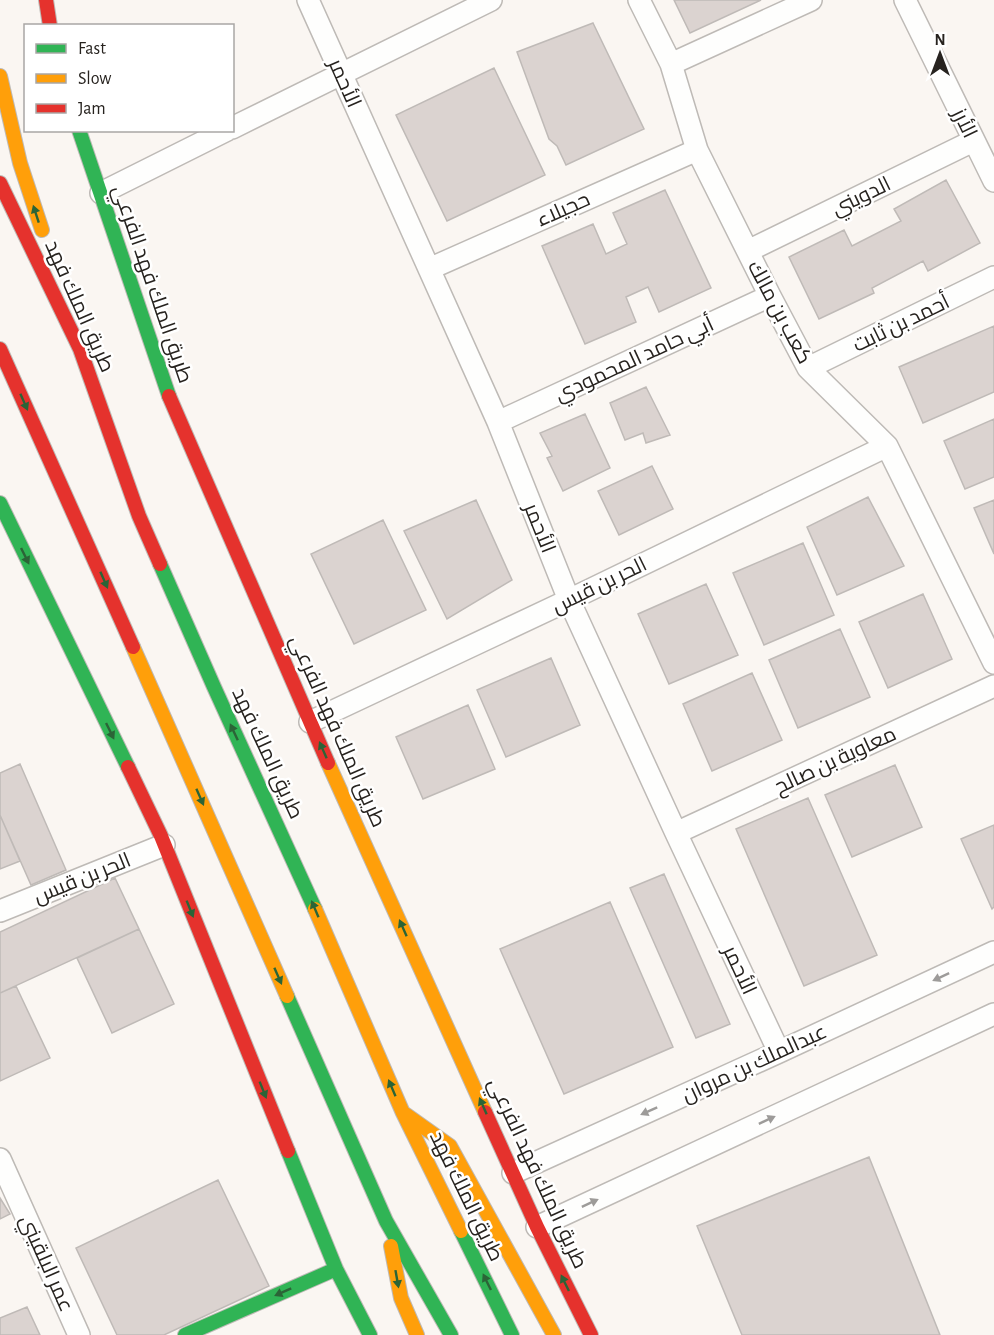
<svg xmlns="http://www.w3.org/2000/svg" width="994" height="1335" viewBox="0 0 994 1335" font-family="'Alegreya Sans',Cairo,sans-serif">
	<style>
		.building { fill: #dbd3d0; stroke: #bfbab7; stroke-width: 1.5 }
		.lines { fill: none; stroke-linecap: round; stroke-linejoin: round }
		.street-casing { stroke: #bebab6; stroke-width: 24 }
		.fast-casing { stroke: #bebab6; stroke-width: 16 }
		.slow-casing { stroke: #bebab6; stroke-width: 16 }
		.jam-casing { stroke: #bebab6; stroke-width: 16 }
		.street { stroke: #fefefd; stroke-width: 21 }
		.fast { stroke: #30b455; stroke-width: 14 }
		.slow { stroke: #ff9f0a; stroke-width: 14 }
		.jam { stroke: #e5322d; stroke-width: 14 }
		.oneway { fill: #2b6437 }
		.oneway2 { fill: #9d9b99 }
		.labels { text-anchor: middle; stroke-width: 5; stroke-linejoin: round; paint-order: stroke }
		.street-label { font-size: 21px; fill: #27231f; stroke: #fff }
	</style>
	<rect width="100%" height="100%" fill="#faf6f2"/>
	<path class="building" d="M674 0H761L690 33Z
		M593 23 644 129 566 165 557 146 549 139 517 52Z
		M494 68 545 175 447 221 396 115Z
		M946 180 980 243 928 271 923 261 872 288 874 293 819 319 789 257 844 230 852 246 901 221 894 209Z
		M665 190 711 288 659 312 648 287 626 297 636 322 585 344 542 246 593 224 606 254 627 244 613 213Z
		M994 326V392L923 423 899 367Z
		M646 387 670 435 646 443 643 433 625 440 610 403Z
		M585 414 610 468 563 491 547 458 552 456 540 433Z
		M994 419V477L965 489 944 441Z
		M652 466 673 509 619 535 598 491Z
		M868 497 904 566 837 595 807 527Z
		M476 500 512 580 447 619 404 531Z
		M994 500V554L974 508Z
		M383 520 426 610 354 644 311 554Z
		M803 543 834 615 764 645 733 573Z
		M706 584 738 655 669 684 638 614Z
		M923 594 952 659 888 688 859 622Z
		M840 629 870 697 798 728 769 660Z
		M551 658 580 725 506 757 477 690Z
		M752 673 782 740 712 771 683 704Z
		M468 705 495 769 423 799 396 737Z
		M20 764 66 870 31 885 0 815V773Z
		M895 765 922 827 852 857 825 795Z
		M808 798 877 955 804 986 736 829Z
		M0 815 20 861 0 869Z
		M994 825V907L992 909 961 839Z
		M664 874 730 1024 696 1038 630 888Z
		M115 878 139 929 0 993V932Z
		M610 902 673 1047 564 1094 500 949Z
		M139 929 174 1004 112 1033 77 958Z
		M16 986 50 1058 0 1081V993Z
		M869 1157 940 1335H742L697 1226Z
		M218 1180 269 1286 164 1335H117L76 1248Z
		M0 1198 10 1214 0 1219Z
		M27 1307 40 1335H0V1318Z"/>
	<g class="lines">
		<g class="street-casing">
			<path id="street" d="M308 0 498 422 569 600 676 833 779 1052
				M639 0 671 64 697 150 770 296 808 368 887 446 994 663
				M905 0 994 181
				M671 64 811 0
				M232 128 491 0
				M101 193 227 130
				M748 251 973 141
				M429 269 697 150
				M808 368 994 277
				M498 422 770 296
				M310 722 569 600 887 446
				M676 833 994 686
				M0 911 164 845
				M0 1159 79 1335
				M513 1173 779 1052 994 952
				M537 1227 994 1014"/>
		</g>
		<g class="fast-casing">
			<path id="fast" d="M79 130 169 396
				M0 503 128 767
				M160 564 214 687 315 909
				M287 996 386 1221 451 1335
				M288 1151 336 1269 370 1335
				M461 1231 512 1335
				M185 1335 336 1269"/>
		</g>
		<g class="slow-casing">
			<path id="slow" d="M0 76 20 163 42 230
				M133 647 287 996
				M328 763 485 1112
				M315 909 403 1113 461 1231
				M405 1114 450 1146 554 1335
				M391 1246 401 1298 417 1335"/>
		</g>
		<g class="jam-casing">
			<path id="jam" d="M46 0 50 26
				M0 183 80 349 139 516 160 564
				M0 349 133 647
				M169 396 328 763
				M128 767 161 836 288 1151
				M485 1112 537 1227 591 1335"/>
		</g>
		<use href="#street" class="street"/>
		<use href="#fast" class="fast"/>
		<use href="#slow" class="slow"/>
		<use href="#jam" class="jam"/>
	</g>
	<defs><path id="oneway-solid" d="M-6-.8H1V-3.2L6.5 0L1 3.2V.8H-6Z" transform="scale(1.5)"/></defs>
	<g class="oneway">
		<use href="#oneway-solid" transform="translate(36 214) rotate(-108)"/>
		<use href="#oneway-solid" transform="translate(24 402) rotate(66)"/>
		<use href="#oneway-solid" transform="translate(25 556) rotate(64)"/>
		<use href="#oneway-solid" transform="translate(104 580) rotate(66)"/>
		<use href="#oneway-solid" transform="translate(110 731) rotate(64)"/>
		<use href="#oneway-solid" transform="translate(234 732) rotate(-115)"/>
		<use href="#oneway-solid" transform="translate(323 750) rotate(-114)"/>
		<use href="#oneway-solid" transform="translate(200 797) rotate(66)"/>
		<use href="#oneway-solid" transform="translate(190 909) rotate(68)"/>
		<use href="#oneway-solid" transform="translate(315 909) rotate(-113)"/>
		<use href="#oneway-solid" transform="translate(403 928) rotate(-114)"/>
		<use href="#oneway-solid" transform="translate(278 976) rotate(66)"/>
		<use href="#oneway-solid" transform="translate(392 1088) rotate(-113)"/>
		<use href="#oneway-solid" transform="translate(263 1090) rotate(68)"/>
		<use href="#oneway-solid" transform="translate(483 1106) rotate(-114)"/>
		<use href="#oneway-solid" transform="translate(397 1279) rotate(80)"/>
		<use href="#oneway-solid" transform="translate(487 1282) rotate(-116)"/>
		<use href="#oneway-solid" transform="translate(565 1283) rotate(-116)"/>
		<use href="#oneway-solid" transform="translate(283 1292) rotate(156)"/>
	</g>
	<g class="oneway2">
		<use href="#oneway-solid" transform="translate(941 977) rotate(155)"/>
		<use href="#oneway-solid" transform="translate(649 1111) rotate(156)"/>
		<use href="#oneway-solid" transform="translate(767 1120) rotate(-25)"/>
		<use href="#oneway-solid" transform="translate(590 1203) rotate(-25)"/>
	</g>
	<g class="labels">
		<g class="street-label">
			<text transform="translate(345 83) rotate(66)" y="7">الأحمر</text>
			<text transform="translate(965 123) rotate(64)" y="7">الأرز</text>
			<text transform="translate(861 196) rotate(-26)" y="7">الدويني</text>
			<text transform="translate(563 209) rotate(-24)" y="7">حجيلاء</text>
			<text transform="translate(153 284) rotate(71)" y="7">طريق الملك فهد الفرعي</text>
			<text transform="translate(80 306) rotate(66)" y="7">طريق الملك فهد</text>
			<text transform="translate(780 312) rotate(62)" y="7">كعب بن مالك</text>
			<text transform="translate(901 323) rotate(-26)" y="7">أحمد بن ثابت</text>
			<text transform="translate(634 359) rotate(-25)" y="7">أبي حامد المحمودي</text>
			<text transform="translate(540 528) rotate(68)" y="7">الأحمر</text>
			<text transform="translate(599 585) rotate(-26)" y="7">الحر بن قيس</text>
			<text transform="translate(338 731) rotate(66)" y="7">طريق الملك فهد الفرعي</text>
			<text transform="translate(268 753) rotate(65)" y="7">طريق الملك فهد</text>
			<text transform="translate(835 760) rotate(-25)" y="7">معاوية بن صالح</text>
			<text transform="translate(82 878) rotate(-22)" y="7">الحر بن قيس</text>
			<text transform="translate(740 970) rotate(65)" y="7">الأحمر</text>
			<text transform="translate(754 1063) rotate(-25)" y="7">عبدالملك بن مروان</text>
			<text transform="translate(538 1173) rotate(65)" y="7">طريق الملك فهد الفرعي</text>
			<text transform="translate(467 1196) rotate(64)" y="7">طريق الملك فهد</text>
			<text transform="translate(47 1263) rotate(66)" y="7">عمر البلقيني</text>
		</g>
	</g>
	<rect x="24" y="24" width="210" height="108" fill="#ffffff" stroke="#a9a7a5" stroke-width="1.5"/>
	<rect x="36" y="44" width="30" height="9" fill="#30b455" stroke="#a9a7a5" stroke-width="1.5"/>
	<text x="78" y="54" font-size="18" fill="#27231f">Fast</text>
	<rect x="36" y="74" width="30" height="9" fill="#ff9f0a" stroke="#a9a7a5" stroke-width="1.5"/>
	<text x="78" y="84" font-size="18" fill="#27231f">Slow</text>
	<rect x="36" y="104" width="30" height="9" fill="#e5322d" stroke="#a9a7a5" stroke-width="1.5"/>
	<text x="78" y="114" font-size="18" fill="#27231f">Jam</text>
	<g transform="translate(940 54)" stroke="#ffffff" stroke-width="4.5" paint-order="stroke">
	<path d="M0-4.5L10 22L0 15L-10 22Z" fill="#27231f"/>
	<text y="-9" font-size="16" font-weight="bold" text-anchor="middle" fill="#27231f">N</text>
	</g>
</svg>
